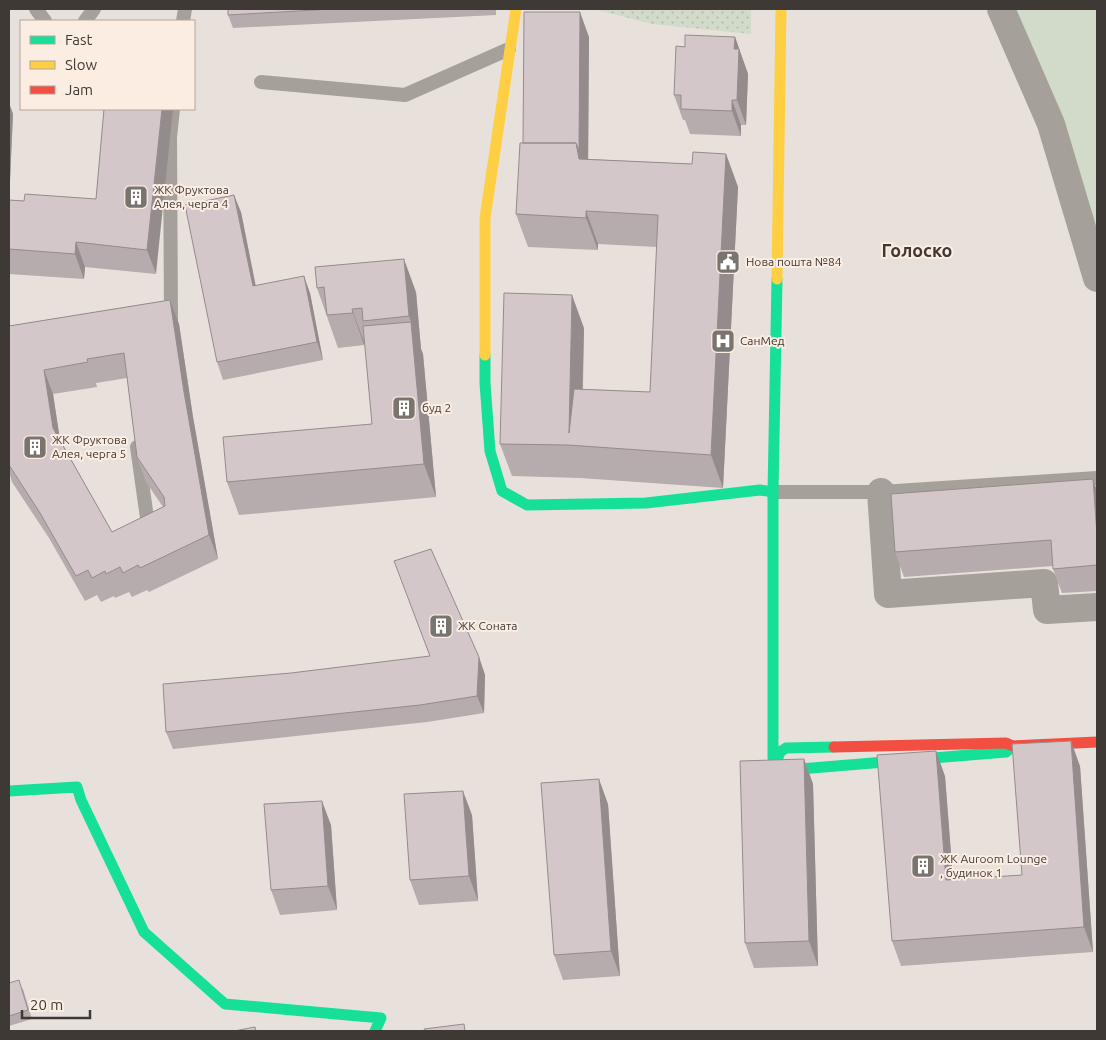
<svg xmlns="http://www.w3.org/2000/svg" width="1106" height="1040" viewBox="0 0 1106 1040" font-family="Ubuntu,sans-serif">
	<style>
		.grass { fill: url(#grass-dots) }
		.green { fill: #d2dbc9 }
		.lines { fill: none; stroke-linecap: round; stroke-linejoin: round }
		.lane { stroke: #a6a09a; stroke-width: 14 }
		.street { stroke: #a6a09a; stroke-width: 28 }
		.fast { stroke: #16e098; stroke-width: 11 }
		.slow { stroke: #ffcf43; stroke-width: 11 }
		.jam { stroke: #f24e42; stroke-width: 11 }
		.wall { fill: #b6abad; fill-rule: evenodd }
		.shaded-wall { fill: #948b8d }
		.building { fill: #d4c7c9; stroke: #948b8d; fill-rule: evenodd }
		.labels { text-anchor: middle; stroke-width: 4; stroke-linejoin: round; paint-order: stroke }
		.poi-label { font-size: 12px; fill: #3f3935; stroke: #fcede2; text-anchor: start }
		.district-label { font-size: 18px; font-weight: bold; fill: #3f3935; stroke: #fcede2 }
	</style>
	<defs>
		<pattern id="grass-dots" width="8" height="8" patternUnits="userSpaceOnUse" patternTransform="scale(1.25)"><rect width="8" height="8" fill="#d2dbc9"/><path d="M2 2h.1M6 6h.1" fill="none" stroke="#b5bdad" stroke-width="1.8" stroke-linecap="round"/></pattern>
	</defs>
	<rect width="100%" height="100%" fill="#e8e1db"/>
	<path class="grass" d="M594 9H751V34L652 24Z"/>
	<path class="green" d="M1001 9H1097V294L1086 268Z"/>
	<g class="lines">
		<path class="lane" d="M36 9 45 21
			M85 21 94 9
			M183 21 185 9
			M261 82 405 95 509 49
			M171 320 170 137 173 109
			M137 447 149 532
			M773 492H881L1097 478"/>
		<path class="street" d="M1001 9 1051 124 1097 278
			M881 492 888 594 1044 583 1047 610 1097 607"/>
		<path class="fast" d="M485 355V383L490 451 502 491 527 505 646 503 760 490 773 492
			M834 747 786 748 780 752 777 760C782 771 790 768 800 769L1006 752 1013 746
			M776 758H773V492L777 279
			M9 791 77 787 81 800 144 932 225 1004 381 1018 375 1031"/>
		<path class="slow" d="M777 279 781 9
			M485 355V218L516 9"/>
		<path class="jam" d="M834 747 1006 743 1013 746 1097 742"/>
	</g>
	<path class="wall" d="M228 9H496V15L233 28 228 15Z
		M589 37 588 159 692 164 726 154 738 187 723 488 580 478 512 476 500 444 584 328 583 389 650 392 657 247 598 244V250L528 247 516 214 523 143Z
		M735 37 748 74 746 125H741V136L690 134 685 120H683L674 95 685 47Z
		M9 103 13 114 9 200 24 201 96 199 104 109 156 274 85 267 84 279 9 274Z
		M241 212 256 286 310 293 323 360 223 380 217 362Z
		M315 267 416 292 421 349 423 354 436 497 239 515 227 482 372 424 365 342H364V345L338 348 317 288Z
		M170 300 179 324 193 417 218 559 149 592 147 590 132 597 129 592 115 598 114 596 101 602 97 595 85 601 49 538 12 482 9 472V326ZM127 378 137 457 146 482 163 507 112 532 60 440 53 394 97 387 96 383Z
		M1093 479 1097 491V591L1062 593 1053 569V566L904 577 895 552Z
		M479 657 485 675 484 713 427 722 173 749 166 732Z
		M804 759 813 784 818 966 754 968 745 943Z
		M1080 766 1093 952 901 966 892 941 945 776 953 880 1022 875Z
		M608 804 620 976 563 980 554 955Z
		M472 815 478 901 419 905 410 880Z
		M331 825 337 910 280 915 271 890Z
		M9 983 23 989 32 1019 9 1026Z"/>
	<path class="shaded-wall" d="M580 12 589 37 588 176 579 159 576 143Z
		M735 37 748 74 746 125 737 100 734 49Z
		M732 100 741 125V136L732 111Z
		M9 103 13 114 9 204Z
		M162 109H173L156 274 147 250Z
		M726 154 738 187 723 488 711 455Z
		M234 195 241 212 259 304 253 286Z
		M586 211 598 244V250L586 218Z
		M76 242 85 267 84 279 75 254Z
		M404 259 416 292 421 349 409 316Z
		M304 276 310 293 323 360 317 342Z
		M572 295 584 328 581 446 569 433Z
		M170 300 179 324 193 417 218 559 209 535 184 392Z
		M352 309 364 342V345L353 313Z
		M411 322 423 354 436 497 424 464Z
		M44 370 53 394 62 453 53 428Z
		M1093 479 1097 491V535Z
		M479 657 485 675 484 713 477 696Z
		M1071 741 1080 766 1093 952 1084 927Z
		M936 751 945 776 955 905 946 880Z
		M804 759 813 784 818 966 809 941Z
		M599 779 608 804 620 976 611 951Z
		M463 791 472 815 478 901 469 876Z
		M322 801 331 825 337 910 328 886Z"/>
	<path class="building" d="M228 9H332L228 15Z
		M524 12H580L579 151 576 143H523Z
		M685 35 735 37 734 49H739L737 100H732V111L681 109V95H674L676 46 685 47Z
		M104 109H162L147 250 76 242 75 254 9 249V200L24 201 25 194 96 199Z
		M520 143H576L579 159 692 164 693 152 726 154 711 455 568 445 500 444 504 293 572 295 569 433 574 389 650 392 658 215 586 211V218L516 214Z
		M234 195 253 286 304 276 317 342 217 362 185 205Z
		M404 259 409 316 363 321 362 308 352 309 353 313 327 315 324 287 317 288 315 267Z
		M170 300 184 392 209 535 140 568 138 565 123 573 120 567 106 574 105 571 92 578 88 570 76 576 40 513 9 465V326ZM124 353 137 457 164 497 165 506 112 532 53 428 44 370 88 362 87 359Z
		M411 322 424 464 227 482 223 437 372 424 363 326Z
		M1093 479 1097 535V565L1053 569 1051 540 895 552 891 494Z
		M431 549 479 657 477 696 420 705 166 732 163 684 291 673 430 656 394 561Z
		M1071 741 1084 927 892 941 877 755 936 751 946 880 1022 875 1012 744Z
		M804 759 809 941 745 943 740 761Z
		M599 779 611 951 554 955 541 783Z
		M463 791 469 876 410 880 404 794Z
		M322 801 328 886 271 890 264 804Z
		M19 980 28 1010 9 1016V983Z
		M464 1024 465 1031H425L424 1029Z
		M255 1027 256 1031H234Z"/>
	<defs>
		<g id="building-square" transform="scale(1.25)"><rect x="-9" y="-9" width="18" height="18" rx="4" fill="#7a746f" stroke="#fcede2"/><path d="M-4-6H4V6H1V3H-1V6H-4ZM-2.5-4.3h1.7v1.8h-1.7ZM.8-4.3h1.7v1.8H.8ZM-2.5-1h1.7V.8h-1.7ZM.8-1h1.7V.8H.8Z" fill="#fff"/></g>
		<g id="civic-square" transform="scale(1.25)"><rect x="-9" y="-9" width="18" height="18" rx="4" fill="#7a746f" stroke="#fcede2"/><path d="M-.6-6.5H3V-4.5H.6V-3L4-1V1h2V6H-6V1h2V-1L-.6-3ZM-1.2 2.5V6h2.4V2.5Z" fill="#fff"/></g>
		<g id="hospital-square" transform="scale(1.25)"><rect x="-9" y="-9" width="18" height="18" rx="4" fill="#7a746f" stroke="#fcede2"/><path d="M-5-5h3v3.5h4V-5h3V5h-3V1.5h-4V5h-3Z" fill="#fff"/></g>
	</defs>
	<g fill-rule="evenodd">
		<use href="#building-square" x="136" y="197"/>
		<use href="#civic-square" x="728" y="262"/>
		<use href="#hospital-square" x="723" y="341"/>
		<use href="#building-square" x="404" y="408"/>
		<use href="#building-square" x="35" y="447"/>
		<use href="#building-square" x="441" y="626"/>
		<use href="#building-square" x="923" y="866"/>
	</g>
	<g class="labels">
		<g class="poi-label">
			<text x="154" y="194">ЖК Фруктова<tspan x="154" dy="14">Алея, черга 4</tspan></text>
			<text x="746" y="266">Нова пошта №84</text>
			<text x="740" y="345">СанМед</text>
			<text x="422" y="412">буд 2</text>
			<text x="52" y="444">ЖК Фруктова<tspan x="52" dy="14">Алея, черга 5</tspan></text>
			<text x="458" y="630">ЖК Соната</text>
			<text x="940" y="863">ЖК Auroom Lounge<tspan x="940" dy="14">, будинок 1</tspan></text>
		</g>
		<g class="district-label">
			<text x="917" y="257">Голоско</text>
		</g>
	</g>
	<rect width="1106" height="1040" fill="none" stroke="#3f3935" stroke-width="20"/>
	<rect x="20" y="20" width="175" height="90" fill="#fcede2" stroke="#b0a59d"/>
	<rect x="30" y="36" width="25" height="8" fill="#16e098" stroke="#b0a59d"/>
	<text x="65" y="45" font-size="15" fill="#3f3935">Fast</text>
	<rect x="30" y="61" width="25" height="8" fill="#ffcf43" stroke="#b0a59d"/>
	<text x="65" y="70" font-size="15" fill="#3f3935">Slow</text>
	<rect x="30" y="86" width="25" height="8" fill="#f24e42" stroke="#b0a59d"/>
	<text x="65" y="95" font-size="15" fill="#3f3935">Jam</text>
	<path d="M22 1010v8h68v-8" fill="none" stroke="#3f3935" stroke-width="2.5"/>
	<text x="30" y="1010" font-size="15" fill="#3f3935" stroke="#fcede2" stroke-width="4" paint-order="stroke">20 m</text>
</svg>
